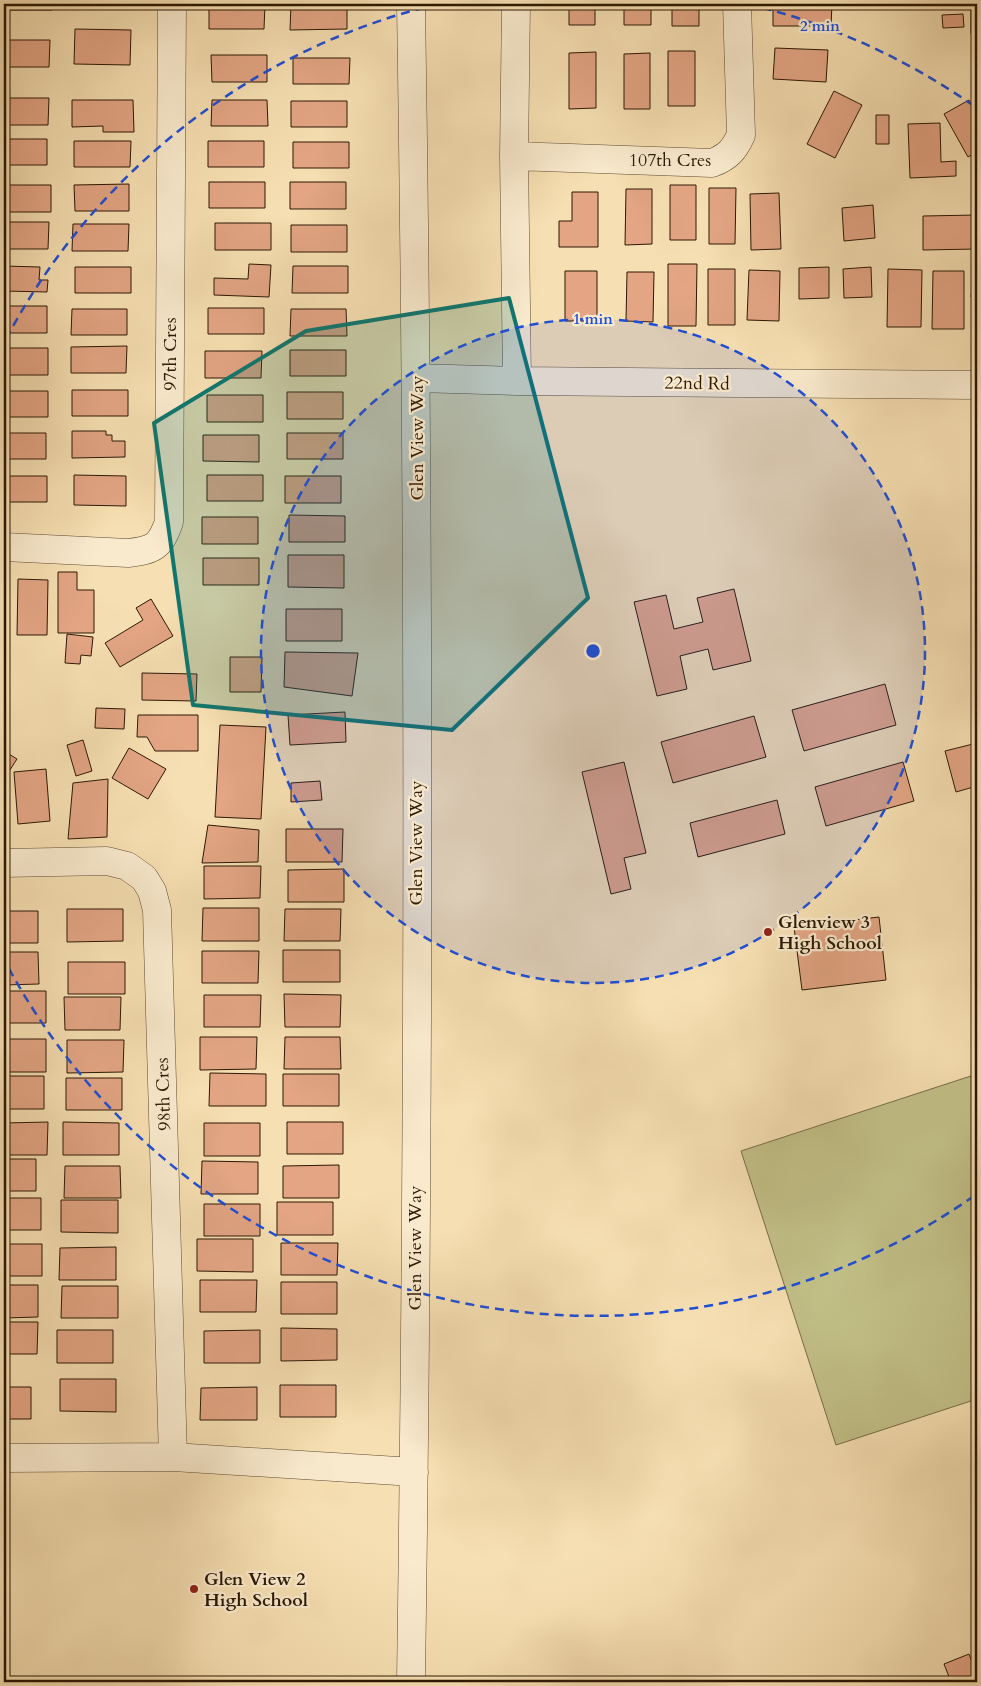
<svg xmlns="http://www.w3.org/2000/svg" width="981" height="1686" viewBox="0 0 981 1686" font-family="Cardo,serif">
	<style>
		.green { fill: #c2c088; stroke: #776c46 }
		.building { fill: #e3a584; stroke: #2c1804 }
		.lines { fill: none; stroke-linecap: round; stroke-linejoin: round }
		.minor-casing { stroke: #5e4a30; stroke-width: 29 }
		.minor { stroke: #f9eacd; stroke-width: 28 }
		.marked { fill: #0f766e; fill-opacity: 0.2; stroke: #0f766e; stroke-width: 4; stroke-linejoin: round }
		.ring { fill: none; stroke: #1d4ed8; stroke-width: 2.5; stroke-dasharray: 9 6 }
		.poi-dot { fill: #8f2418; stroke: #f9eacd; stroke-width: 2 }
		.labels { text-anchor: middle; stroke-width: 4.5; stroke-linejoin: round; paint-order: stroke }
		.street-label { font-size: 18px; fill: #2c1804; stroke: #f9eacd }
		.poi-label { font-size: 18px; font-weight: bold; fill: #2c1804; stroke: #f9eacd; text-anchor: start }
		.centre { fill: #1d4ed8; stroke: #f9eacd; stroke-width: 2.5 }
		.ring-label { font-size: 15px; text-anchor: middle; font-weight: bold; fill: #1d4ed8; stroke: #f9eacd; stroke-width: 4.5; stroke-linejoin: round; paint-order: stroke }
	</style>
	<rect width="100%" height="100%" fill="#f6dfb2"/>
	<filter id="stains"><feTurbulence type="fractalNoise" baseFrequency=".004" numOctaves="4"/><feColorMatrix values="0 0 0 0 .2 0 0 0 0 .09 0 0 0 0 .02 0 0 0 .5 -.17"/></filter>
	<radialGradient id="worn" r=".72"><stop offset=".6" stop-color="#630" stop-opacity="0"/><stop offset="1" stop-color="#630" stop-opacity=".3"/></radialGradient>
	<path class="green" d="M977 1074V1399L836 1445 741 1151Z"/>
	<path class="building" d="M4 4H52V10H4Z
		M77 4H133V9H77Z
		M209 4H265L264 29H209Z
		M291 4H347V29L290 30Z
		M569 4H595V25H569Z
		M624 4H651V25H624Z
		M672 4H699V26H672Z
		M773 4H832L831 26H773Z
		M971 4H977V34H971Z
		M963 14 964 27 943 28 942 15Z
		M75 29 131 30 130 65 74 64Z
		M4 40H50L49 67H4Z
		M775 48 828 50 826 82 773 79Z
		M668 51H695V106H668Z
		M596 52V108L569 109V53Z
		M650 53V109H624V54Z
		M211 55H267V82H212Z
		M972 57H977V83H973Z
		M293 58H350L349 84H293Z
		M834 91 862 105 835 158 807 144Z
		M4 98H49L48 125H4Z
		M72 100H133L134 132H103V126L72 127Z
		M212 100H267L268 126H211Z
		M969 100 977 115V152L968 157 944 114Z
		M291 101H347V127H291Z
		M876 115H889V144H876Z
		M940 123 941 162 956 161V176L910 178 908 124Z
		M4 139H47V165H4Z
		M74 141H131L130 167H74Z
		M208 141H264V167H208Z
		M293 142H349V168H293Z
		M209 182H265V208H209Z
		M290 182H346V209H290Z
		M129 184V211H75L74 185Z
		M4 185H51V212H4Z
		M670 185H696V240H670Z
		M709 188H736L735 244H709Z
		M626 189H652V244L625 245Z
		M572 192H598V247H559V221H572Z
		M779 193 781 249 751 250 750 194Z
		M873 205 875 238 844 241 842 208Z
		M977 215V249L923 250V216Z
		M4 222H49L48 249H4Z
		M215 223H271V250H215Z
		M73 224H129L128 251H72Z
		M291 225H347V252H291Z
		M249 264 271 265 269 297 214 295V278L248 279Z
		M668 264H697L696 326H668Z
		M4 266 40 267 39 280H48L47 292 4 291Z
		M293 266H348V293H292Z
		M75 267H131V293H75Z
		M829 267V298L799 299V268Z
		M871 267 872 297 844 298 843 269Z
		M974 267 977 268V297H971Z
		M708 269H735V325H708Z
		M888 269 922 270 921 327H887Z
		M749 270 780 271 779 321 747 320Z
		M565 271H597V321H565Z
		M933 271H964V329H932Z
		M627 272H654L653 322 626 321Z
		M4 306H47V333H4Z
		M208 308H264V334H208Z
		M72 309H127V335H71Z
		M291 309H346L347 336H290Z
		M127 346 126 373H71V347Z
		M4 348H48V375H4Z
		M290 350H346V376H290Z
		M205 351H262L261 378H205Z
		M72 390H128V416H72Z
		M4 391H48V417H4Z
		M287 392H343V419H287Z
		M207 395H263V422H207Z
		M72 431H106V435H112V441H125V457L72 458Z
		M4 433H46V459H4Z
		M287 433H343V459H287Z
		M203 435H259V462L203 461Z
		M74 475 126 476V506L74 505Z
		M207 475H263V501H207Z
		M4 476H47V502H4Z
		M285 476H341V503H285Z
		M289 515 345 516V542H289Z
		M202 517H258V544H202Z
		M288 555H344V588L288 587Z
		M203 558H259V585H203Z
		M58 572H77V590H94V633H58Z
		M18 579 48 580 47 635H17Z
		M734 589 751 661 713 670 708 649 680 656 687 689 657 696 634 602 666 595 674 629 703 622 697 598Z
		M151 599 173 636 120 667 105 643 143 620 136 608Z
		M286 609H342V641H286Z
		M67 634 93 637 91 656 81 655 80 664 65 663Z
		M285 652 358 653 352 696 284 687Z
		M230 657H262L261 692H230Z
		M142 673 197 674 196 701 142 700Z
		M885 684 896 725 804 751 792 710Z
		M96 708 125 709 124 729 95 728Z
		M345 712 346 742 290 745 288 715Z
		M138 715H198V751H155L147 737H137Z
		M754 716 766 757 673 783 661 742Z
		M220 725 266 727 261 819 215 817Z
		M83 740 92 771 76 776 67 745Z
		M977 743V786L956 792 945 751Z
		M129 748 166 769 148 799 112 778Z
		M4 751 17 759 4 779Z
		M624 762 646 853 624 858 631 889 611 894 582 772Z
		M903 762 914 801 826 826 815 787Z
		M46 769 50 821 18 824 14 772Z
		M108 779 107 837 68 839 73 783Z
		M320 781 322 800 291 802V783Z
		M777 800 785 834 698 857 690 823Z
		M208 825 259 830 258 862 202 863Z
		M286 829H343L342 862H286Z
		M204 866H261L260 898 204 899Z
		M344 869V902H288V870Z
		M203 908H259V941H202Z
		M67 909H123V941L67 942Z
		M285 909H341L340 941H284Z
		M4 911H38V943H4Z
		M879 917 886 980 802 990 794 927Z
		M283 950H340V982H283Z
		M202 951H259L258 983H202Z
		M4 952H38L39 984 4 985Z
		M68 962H125V994H68Z
		M4 991H46V1023H4Z
		M284 994 341 995 340 1027H285Z
		M204 995H261L260 1027H204Z
		M64 997H121L120 1030H65Z
		M200 1037H257L256 1069 200 1070Z
		M285 1037H340L341 1069H284Z
		M4 1039H46V1072H4Z
		M67 1040H124L123 1072 67 1073Z
		M210 1073 266 1074V1106H209Z
		M283 1074H339V1106H283Z
		M4 1076H44V1109H4Z
		M66 1078H122V1110H66Z
		M48 1122 47 1155H4V1123Z
		M63 1122 119 1123V1155H63Z
		M287 1122H343V1154H287Z
		M204 1123H260V1156H204Z
		M4 1159H36V1191H4Z
		M202 1161 258 1162V1194H201Z
		M339 1165V1198H283V1166Z
		M65 1166H120L121 1198H64Z
		M4 1198H41V1230H4Z
		M61 1200H118V1233L61 1232Z
		M277 1202H333V1235H277Z
		M204 1204H260V1236H204Z
		M197 1239H253V1272L197 1271Z
		M281 1243H338L337 1275H281Z
		M4 1244H42V1276H4Z
		M116 1247V1280H59L60 1248Z
		M200 1280H257L256 1312H200Z
		M281 1282H337V1314H281Z
		M4 1285H38V1317L4 1318Z
		M62 1286H118V1318H61Z
		M4 1322H38L37 1354H4Z
		M281 1328 337 1329V1360L281 1361Z
		M57 1330H113V1363H57Z
		M260 1330V1363H204V1331Z
		M60 1379H116V1412L60 1411Z
		M280 1385H336V1417H280Z
		M4 1387H31V1419H4Z
		M257 1387V1420H200L201 1388Z
		M969 1654 977 1675V1682H951L944 1664Z"/>
	<g class="lines">
		<g class="minor-casing">
			<path id="minor" d="M516 4 514 156 517 381
				M514 156 712 163C728 157 734 150 741 135L737 4
				M417 378 517 381 977 385
				M4 547 128 553C154 550 160 547 169 522L172 4
				M4 863 107 861 127 866 144 878 152 891 157 910 173 1457
				M4 1458 173 1457 414 1472
				M411 1682C419 1123 420 563 411 4"/>
		</g>
		<use href="#minor" class="minor"/>
	</g>
	<path class="marked" d="M509 298 588 598 452 730 193 705 154 423 306 331Z"/>
	<circle cx="593" cy="651" r="332" fill="#1d4ed8" fill-opacity=".12"/>
	<g class="ring">
		<circle cx="593" cy="651" r="332"/>
		<path d="M974 1196A665 665 0 0 1 6 963M6 339A665 665 0 0 1 438 4M748 4A665 665 0 0 1 974 106"/>
	</g>
	<g class="poi-dot">
		<circle cx="768" cy="932" r="5"/>
		<circle cx="194" cy="1589" r="5"/>
	</g>
	<g class="labels">
		<g class="street-label">
			<text x="670" y="166">107th Cres</text>
			<text transform="translate(170 354) rotate(-90)" y="6">97th Cres</text>
			<text transform="translate(697 383) rotate(1)" y="6">22nd Rd</text>
			<text transform="translate(417 438) rotate(-90)" y="6">Glen View Way</text>
			<text transform="translate(416 843) rotate(-90)" y="6">Glen View Way</text>
			<text transform="translate(163 1094) rotate(-92)" y="6">98th Cres</text>
			<text transform="translate(415 1248) rotate(-90)" y="6">Glen View Way</text>
		</g>
		<g class="poi-label">
			<text x="778" y="928">Glenview 3<tspan x="778" dy="21">High School</tspan></text>
			<text x="204" y="1585">Glen View 2<tspan x="204" dy="21">High School</tspan></text>
		</g>
	</g>
	<circle cx="593" cy="651" r="8" class="centre"/>
	<g class="ring-label">
		<text x="820" y="31">2 min</text>
		<text x="593" y="324">1 min</text>
	</g>
	<rect width="981" height="1686" fill="none" stroke="#f6dfb2" stroke-width="20"/>
	<rect x="5" y="5" width="971" height="1676" fill="none" stroke="#2c1804" stroke-width="2.5"/>
	<rect x="10" y="10" width="961" height="1666" fill="none" stroke="#2c1804"/>
	<rect width="100%" height="100%" filter="url(#stains)"/>
	<rect width="100%" height="100%" fill="url(#worn)"/>
</svg>
